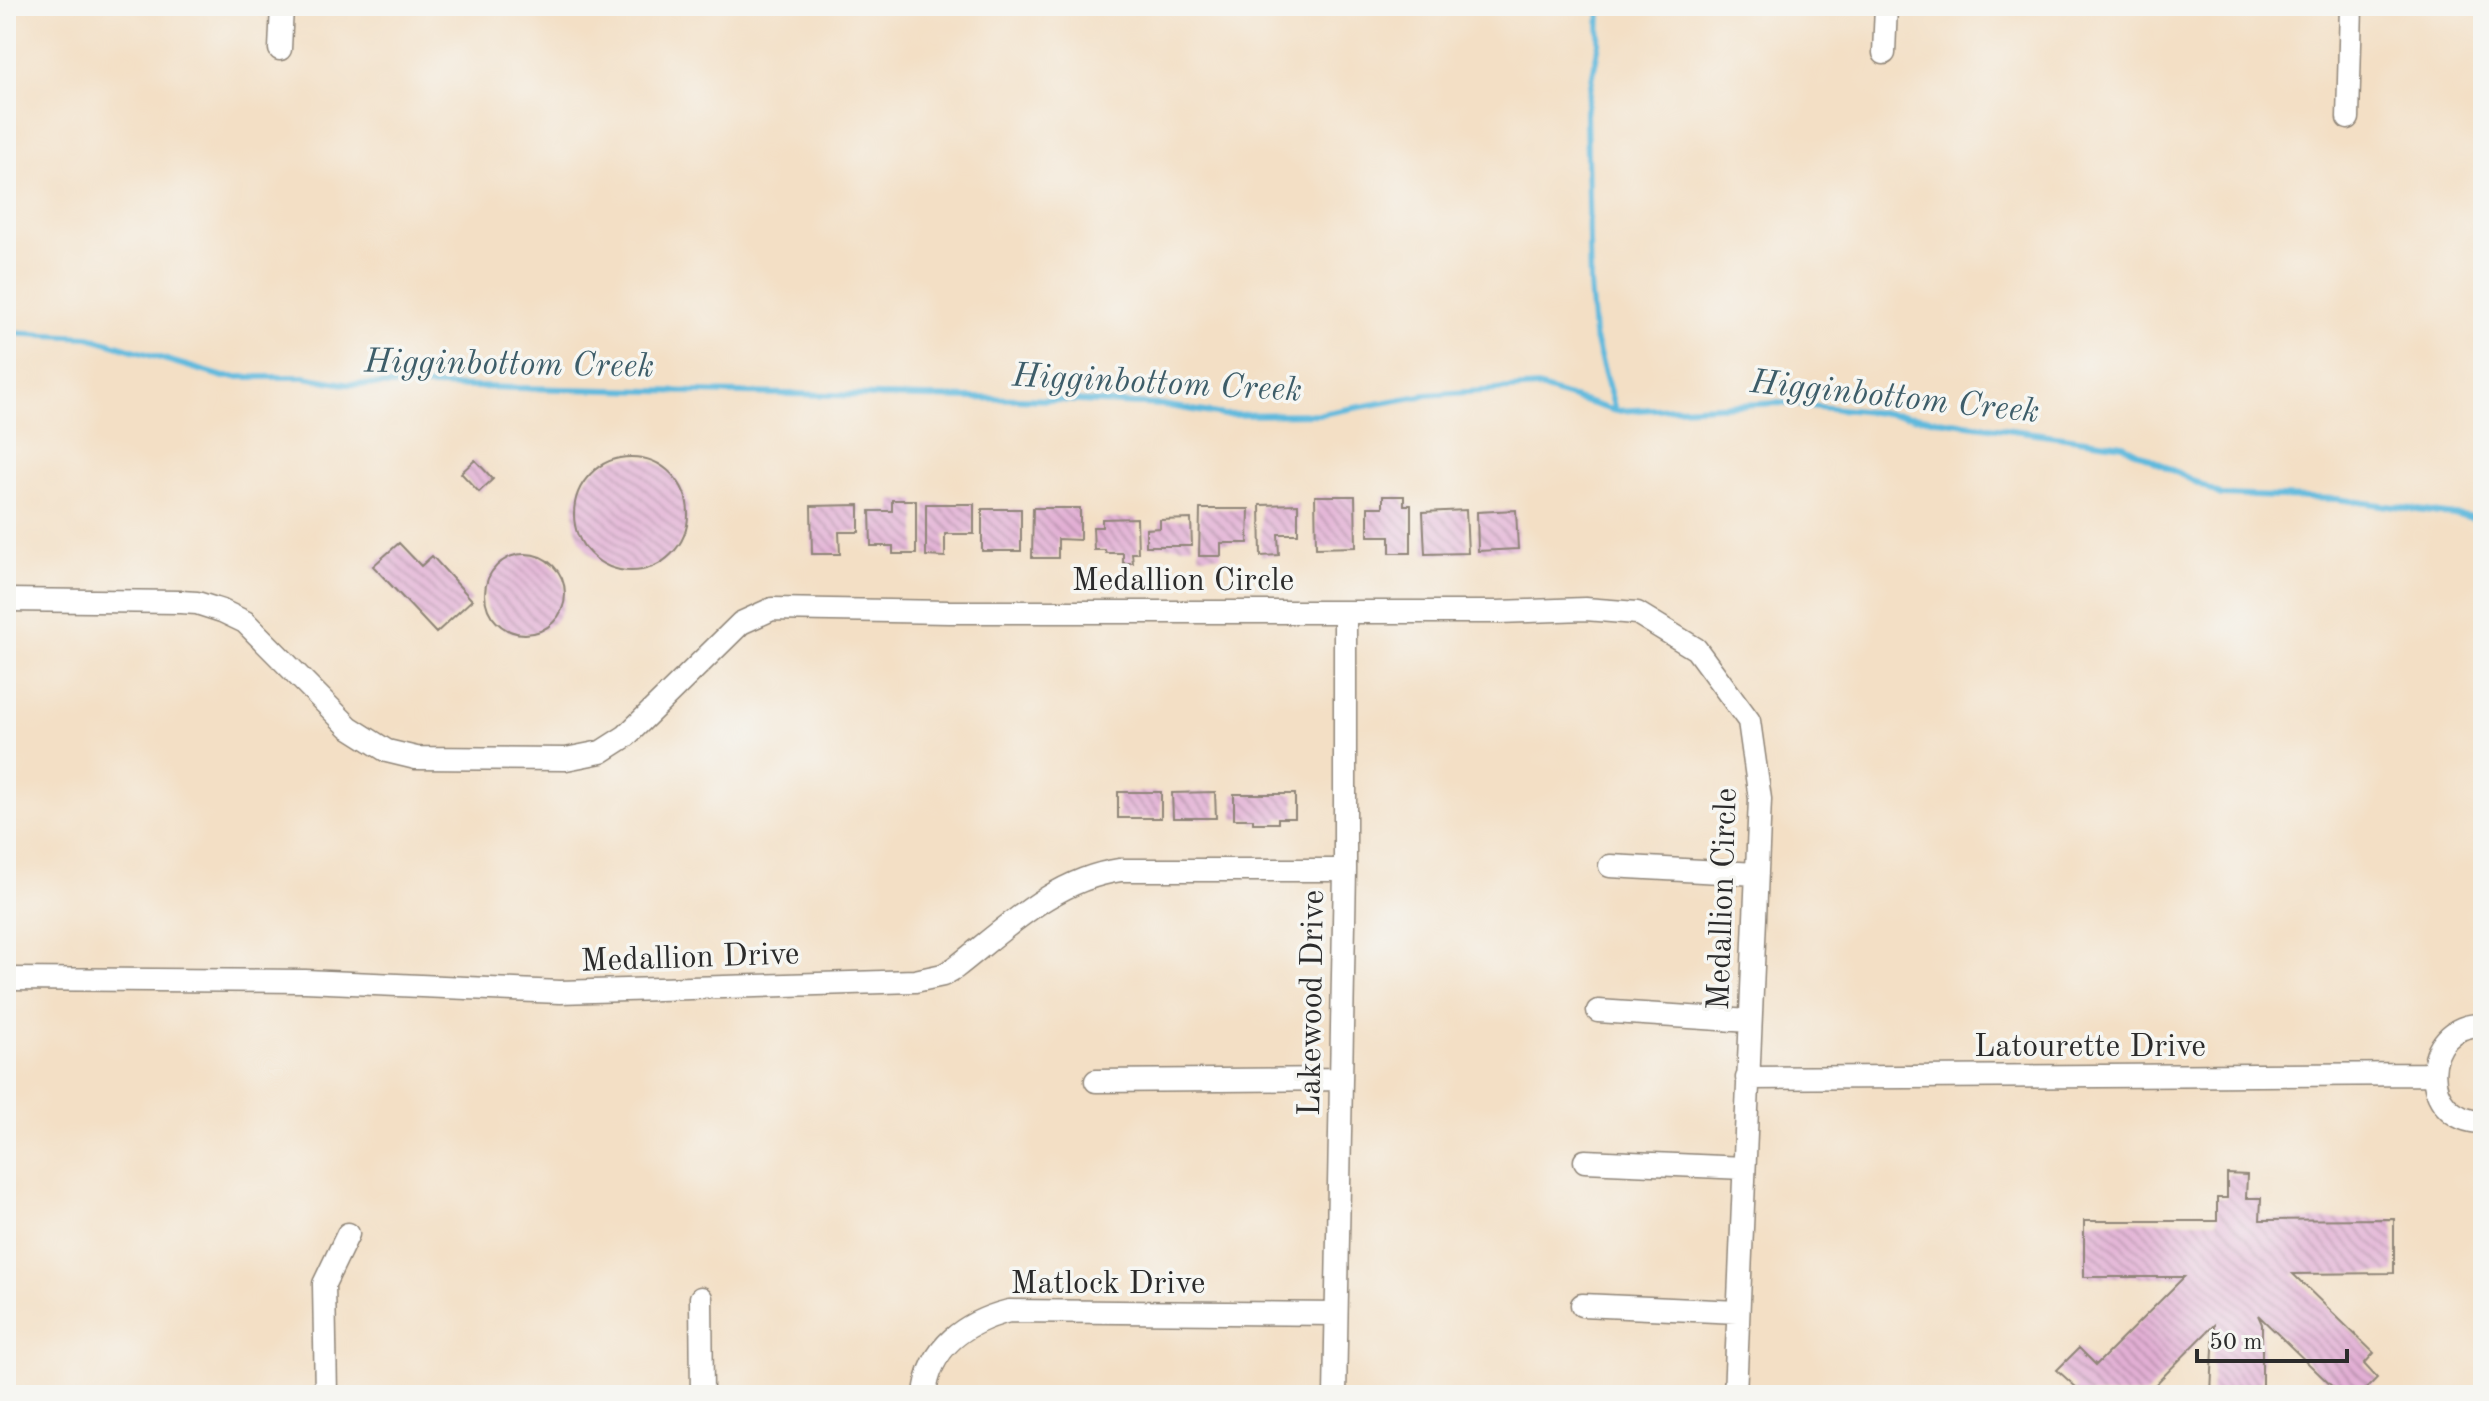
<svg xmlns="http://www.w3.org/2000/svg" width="2489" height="1401" viewBox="0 0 2489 1401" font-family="'Old Standard TT',serif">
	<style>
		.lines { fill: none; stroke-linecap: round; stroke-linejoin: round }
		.stream { stroke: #5fb9dd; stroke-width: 6 }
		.building { fill: url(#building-back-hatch) }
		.minor-casing { stroke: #8f8578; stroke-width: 25 }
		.minor { stroke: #fff; stroke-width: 22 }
		.labels { text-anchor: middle; stroke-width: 7; stroke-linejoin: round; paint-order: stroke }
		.street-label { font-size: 32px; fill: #2b2b2b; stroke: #f6f6f2 }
		.water-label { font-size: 34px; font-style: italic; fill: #3d5d69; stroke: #f6f6f2 }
	</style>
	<defs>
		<pattern id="building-back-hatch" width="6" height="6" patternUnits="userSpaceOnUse" patternTransform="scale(2)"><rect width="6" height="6" fill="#e2afd4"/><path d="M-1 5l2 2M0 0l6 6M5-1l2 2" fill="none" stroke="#b78fac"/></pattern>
	</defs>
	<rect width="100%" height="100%" fill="#f6f6f2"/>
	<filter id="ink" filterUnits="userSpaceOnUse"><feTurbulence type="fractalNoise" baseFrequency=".0125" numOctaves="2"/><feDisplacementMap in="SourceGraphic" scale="16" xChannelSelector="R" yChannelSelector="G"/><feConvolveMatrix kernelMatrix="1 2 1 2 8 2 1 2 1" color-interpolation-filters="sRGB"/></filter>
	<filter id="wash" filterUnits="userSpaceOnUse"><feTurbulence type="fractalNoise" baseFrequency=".006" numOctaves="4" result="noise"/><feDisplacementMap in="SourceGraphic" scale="32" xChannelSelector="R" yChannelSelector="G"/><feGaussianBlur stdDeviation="1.8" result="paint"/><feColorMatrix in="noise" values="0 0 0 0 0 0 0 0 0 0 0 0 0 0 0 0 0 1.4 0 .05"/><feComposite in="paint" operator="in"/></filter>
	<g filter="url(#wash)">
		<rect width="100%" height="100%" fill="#f3dfc5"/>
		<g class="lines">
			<path class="stream" d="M1600 6 1599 43 1586 112 1590 284 1594 335 1615 410
				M6 333 89 337 224 377H304L345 384 1057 400 1163 405 1223 415 1321 414 1426 395 1538 387 1615 411 1779 403 1901 415 2123 445 2221 495 2337 499 2483 519"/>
		</g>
		<g id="blocks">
			<path class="building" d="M574 514a57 57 0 1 1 114 0a57 57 0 1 1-114 0Z
				M475 460 493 479 479 492 461 473Z
				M1315 496H1355L1356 547 1316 548Z
				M1383 496H1404V505H1411V553H1390V536H1368V507H1383Z
				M892 500H916V554H893V546H871L870 511H892Z
				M926 504H974V534H945V557L926 556Z
				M1298 504V534H1278L1279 555 1261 556 1260 505Z
				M859 505V532H839L840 554H812L811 506Z
				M1033 508H1080V540L1058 539V558H1032Z
				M982 509H1021V551H982Z
				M1200 509H1249L1248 543H1221V556H1199Z
				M1466 510 1468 553 1425 554 1423 512Z
				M1516 510 1518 549 1478 551 1477 512Z
				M1137 518 1138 553H1132L1133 563H1123V553H1106L1105 550H1094L1093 527H1102V519Z
				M1191 519 1192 546H1146V529L1160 528V520Z
				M399 543 421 566 432 556 472 600 436 633 373 566Z
				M485 594a40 40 0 1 1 80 0a40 40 0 1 1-80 0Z
				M1118 792H1161V818H1118Z
				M1215 792 1216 818H1173L1172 793Z
				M1234 794H1295V818H1278V823H1253V819H1234Z
				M2227 1174 2247 1175 2246 1198H2261L2260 1220 2394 1219V1273L2293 1274 2374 1353 2364 1364 2377 1378 2360 1395H2341L2258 1315 2262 1324V1395H2211L2214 1325 2145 1395H2070L2077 1388 2057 1370 2079 1348 2096 1365 2184 1277H2084V1221H2217V1198H2227Z"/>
		</g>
	</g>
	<g filter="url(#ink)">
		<use href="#blocks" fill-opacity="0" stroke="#8f8578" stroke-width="2"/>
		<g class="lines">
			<g class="minor-casing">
				<path id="minor" d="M280 49 282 6
					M1884 53 1886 6
					M2348 118 2351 6
					M6 600 180 602 197 603 222 611 245 622 349 727 387 751 416 758 566 759 601 752 626 736 741 623 772 609 949 612H1498L1585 609 1637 613 1696 649 1749 721 1760 799 1735 1395
					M1610 866 1757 874
					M6 979 305 981 560 992 915 981 943 975 955 968C1005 929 1055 879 1120 870H1345
					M1598 1011 1750 1021
					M2483 1025C2419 1023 2417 1122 2483 1122
					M1747 1078 2433 1074
					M1096 1081 1340 1079
					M1585 1161 1744 1168
					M701 1298 702 1395
					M1582 1305 1738 1312
					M326 1395 324 1284 348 1234
					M925 1395C929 1347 966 1322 1009 1311L1336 1314
					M1335 1395 1345 870V612"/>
			</g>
			<use href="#minor" class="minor"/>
		</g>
	</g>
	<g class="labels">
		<g class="street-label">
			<text x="1183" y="590">Medallion Circle</text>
			<text transform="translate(1721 899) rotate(-88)" y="11">Medallion Circle</text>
			<text transform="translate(690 956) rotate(-2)" y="11">Medallion Drive</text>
			<text transform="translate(1310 1003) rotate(-89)" y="11">Lakewood Drive</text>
			<text x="2090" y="1056">Latourette Drive</text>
			<text x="1108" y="1293">Matlock Drive</text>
		</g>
		<g class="water-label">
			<text transform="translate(509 362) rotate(1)" y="12">Higginbottom Creek</text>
			<text transform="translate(1157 381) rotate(3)" y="12">Higginbottom Creek</text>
			<text transform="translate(1895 395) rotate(6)" y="12">Higginbottom Creek</text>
		</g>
	</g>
	<rect width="2489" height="1401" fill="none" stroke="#f6f6f2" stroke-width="32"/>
	<path d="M2197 1349v12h150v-12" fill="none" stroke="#2b2b2b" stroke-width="4"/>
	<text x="2209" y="1349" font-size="24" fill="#2b2b2b" stroke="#f6f6f2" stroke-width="6" paint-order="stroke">50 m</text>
</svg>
